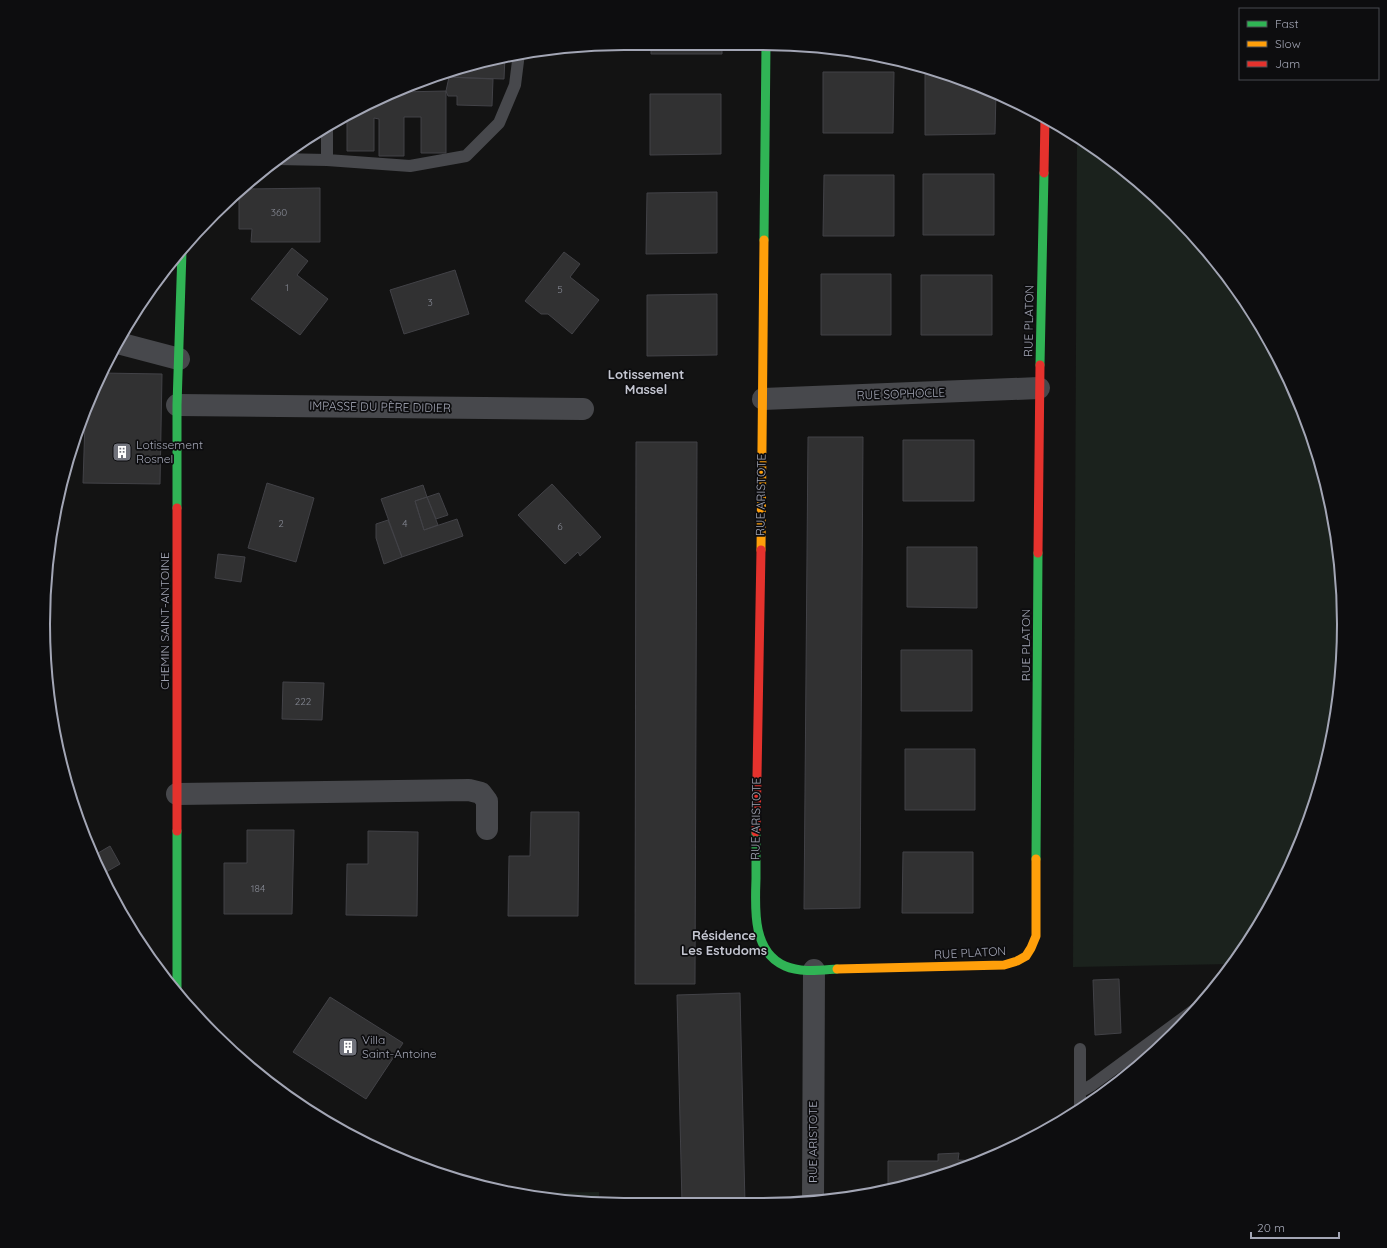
<svg xmlns="http://www.w3.org/2000/svg" width="1387" height="1248" viewBox="0 0 1387 1248" font-family="Quicksand,sans-serif">
	<style>
		.green { fill: #1b221d }
		.building { fill: #313132; stroke: #424247 }
		.lines { fill: none; stroke-linecap: round; stroke-linejoin: round }
		.lane { stroke: #47484c; stroke-width: 12 }
		.street { stroke: #47484c; stroke-width: 22 }
		.fast { stroke: #30b455; stroke-width: 9 }
		.slow { stroke: #ff9f0a; stroke-width: 9 }
		.jam { stroke: #e5322d; stroke-width: 9 }
		.labels { text-anchor: middle; stroke-width: 3.5; stroke-linejoin: round; paint-order: stroke }
		.number-label { font-size: 10px; fill: #868994 }
		.street-label { font-size: 12px; fill: #a3a6b5; stroke: #0d0d0f }
		.poi-label { font-size: 12px; fill: #a3a6b5; stroke: #0d0d0f; text-anchor: start }
		.neighbourhood-label { font-size: 13px; font-weight: bold; fill: #c4c6d1; stroke: #0d0d0f }
		.rim { fill: none; stroke: #a3a6b5; stroke-width: 2 }
	</style>
	<rect width="100%" height="100%" fill="#131313"/>
	<path class="green" d="M1077 137 1146 187 1224 270 1284 367 1324 474 1336 548V712L1313 811 1266 915 1230 964 1073 967Z
		M599 1192V1204H586L521 1193Z"/>
	<path class="building" d="M651 43 722 44V54H651Z
		M505 56 504 79 442 77Z
		M823 72H894L893 133H823Z
		M925 74H941L985 87 996 92 995 134 925 135Z
		M449 77 493 79 492 106 457 105V96H448L446 91Z
		M446 91V153H421V117H404V156H379V119L374 118V151H347V116L367 103 401 92Z
		M650 94H721V154L650 155Z
		M923 174H994V235H923Z
		M824 175H894V236H823Z
		M320 188V242H251L252 229H239V195L245 189Z
		M717 192V253L646 254 647 193Z
		M292 248 308 261 297 275 328 299 300 335 251 299Z
		M564 252 580 264 570 277 599 300 572 334 548 314H541L525 301Z
		M455 270 469 314 404 334 390 290Z
		M821 274H891V335H821Z
		M921 275H992V335H921Z
		M717 294V355L647 356V295Z
		M101 373 162 374 160 484 83 483 85 421Z
		M808 437H863L860 908 804 909Z
		M903 440H974V501H903Z
		M636 442H697L695 984H635Z
		M267 483 314 498 296 562 248 548Z
		M552 484 601 537 580 556 578 552 565 564 518 515Z
		M423 485 427 497 415 501 424 530 457 519 463 536 402 557 381 499Z
		M439 493 448 515 436 519 427 497Z
		M427 497 438 525 424 530 415 501Z
		M388 520 402 557 384 564 376 538V524Z
		M907 547H977V608L907 607Z
		M218 554 245 557 241 582 215 578Z
		M901 650H972V711H901Z
		M283 682 324 683 322 720 282 719Z
		M905 749H975V810H905Z
		M531 812H579L578 916H508L509 856H530Z
		M247 830H294L292 914H224V863H247Z
		M368 831 418 832 417 916 346 915 347 864H368Z
		M110 846 120 864 101 875 93 856Z
		M903 852H973V913H902Z
		M1119 979 1121 1033 1095 1035 1093 980Z
		M740 993 745 1204H682L677 995Z
		M330 997 403 1043 366 1099 293 1052Z
		M959 1153 958 1160 979 1161 913 1185 888 1189V1161H938V1154Z"/>
	<g class="lines">
		<path class="lane" d="M327 128V160
			M277 159 327 160 410 166 466 156 499 123 515 85 519 53
			M1080 1092 1092 1085 1198 1007
			M1080 1108V1049"/>
		<path class="street" d="M118 343 179 359
			M763 399 1039 388
			M177 405 583 409
			M177 794 469 790 481 793 487 801V829
			M813 1202 814 970"/>
		<path class="fast" d="M764 240 766 44
			M1040 365 1044 173
			M177 508V405L182 251
			M177 831V992
			M756 832C756 848 756 863 756 879 755 908 752 952 785 966 801 973 821 970 837 969
			M1036 859 1038 553"/>
		<path class="slow" d="M761 550 764 240
			M837 969 1004 965 1017 961 1026 956 1031 948 1036 936V859"/>
		<path class="jam" d="M1044 173 1045 117
			M177 508V831
			M1038 553 1040 365
			M756 832 761 550"/>
	</g>
	<defs>
		<g id="building-square" transform="scale(1)"><rect x="-9" y="-9" width="18" height="18" rx="4" fill="#71737c" stroke="#0d0d0f"/><path d="M-4-6H4V6H1V3H-1V6H-4ZM-2.5-4.3h1.7v1.8h-1.7ZM.8-4.3h1.7v1.8H.8ZM-2.5-1h1.7V.8h-1.7ZM.8-1h1.7V.8H.8Z" fill="#fff"/></g>
	</defs>
	<g fill-rule="evenodd">
		<use href="#building-square" x="122" y="452"/>
		<use href="#building-square" x="348" y="1047"/>
	</g>
	<g class="labels">
		<g class="number-label">
			<text x="279" y="216">360</text>
			<text x="287" y="291">1</text>
			<text x="560" y="293">5</text>
			<text x="430" y="306">3</text>
			<text x="281" y="527">2</text>
			<text x="405" y="527">4</text>
			<text x="560" y="530">6</text>
			<text x="303" y="705">222</text>
			<text x="258" y="892">184</text>
		</g>
		<g class="street-label">
			<text transform="translate(1029 321) rotate(-89)" y="4">RUE PLATON</text>
			<text transform="translate(901 394) rotate(-2)" y="4">RUE SOPHOCLE</text>
			<text transform="translate(380 407) rotate(1)" y="4">IMPASSE DU PÈRE DIDIER</text>
			<text transform="translate(761 495) rotate(-89)" y="4">RUE ARISTOTE</text>
			<text transform="translate(165 621) rotate(-90)" y="4">CHEMIN SAINT-ANTOINE</text>
			<text transform="translate(1026 645) rotate(-90)" y="4">RUE PLATON</text>
			<text transform="translate(756 819) rotate(-89)" y="4">RUE ARISTOTE</text>
			<text transform="translate(970 953) rotate(-3)" y="4">RUE PLATON</text>
			<text transform="translate(813 1142) rotate(-90)" y="4">RUE ARISTOTE</text>
		</g>
		<g class="poi-label">
			<text x="136" y="449">Lotissement<tspan x="136" dy="14">Rosnel</tspan></text>
			<text x="362" y="1044">Villa<tspan x="362" dy="14">Saint-Antoine</tspan></text>
		</g>
		<g class="neighbourhood-label">
			<text x="646" y="379">Lotissement<tspan x="646" dy="15">Massel</tspan></text>
			<text x="724" y="940">Résidence<tspan x="724" dy="15">Les Estudoms</tspan></text>
		</g>
	</g>
	<path d="M0 0H1387V1248H0ZM624 50H763A574 574 0 0 1 1337 624V624A574 574 0 0 1 763 1198H624A574 574 0 0 1 50 624V624A574 574 0 0 1 624 50Z" fill="#0d0d0f" fill-rule="evenodd"/>
	<path class="rim" d="M624 50H763A574 574 0 0 1 1337 624V624A574 574 0 0 1 763 1198H624A574 574 0 0 1 50 624V624A574 574 0 0 1 624 50Z"/>
	<rect x="1239" y="8" width="140" height="72" fill="#0d0d0f" stroke="#494a51"/>
	<rect x="1247" y="21" width="20" height="6" fill="#30b455" stroke="#494a51"/>
	<text x="1275" y="28" font-size="12" fill="#a3a6b5">Fast</text>
	<rect x="1247" y="41" width="20" height="6" fill="#ff9f0a" stroke="#494a51"/>
	<text x="1275" y="48" font-size="12" fill="#a3a6b5">Slow</text>
	<rect x="1247" y="61" width="20" height="6" fill="#e5322d" stroke="#494a51"/>
	<text x="1275" y="68" font-size="12" fill="#a3a6b5">Jam</text>
	<path d="M1251 1232v6h88v-6" fill="none" stroke="#a3a6b5" stroke-width="2"/>
	<text x="1257" y="1232" font-size="12" fill="#a3a6b5" stroke="#0d0d0f" stroke-width="3" paint-order="stroke">20 m</text>
</svg>
